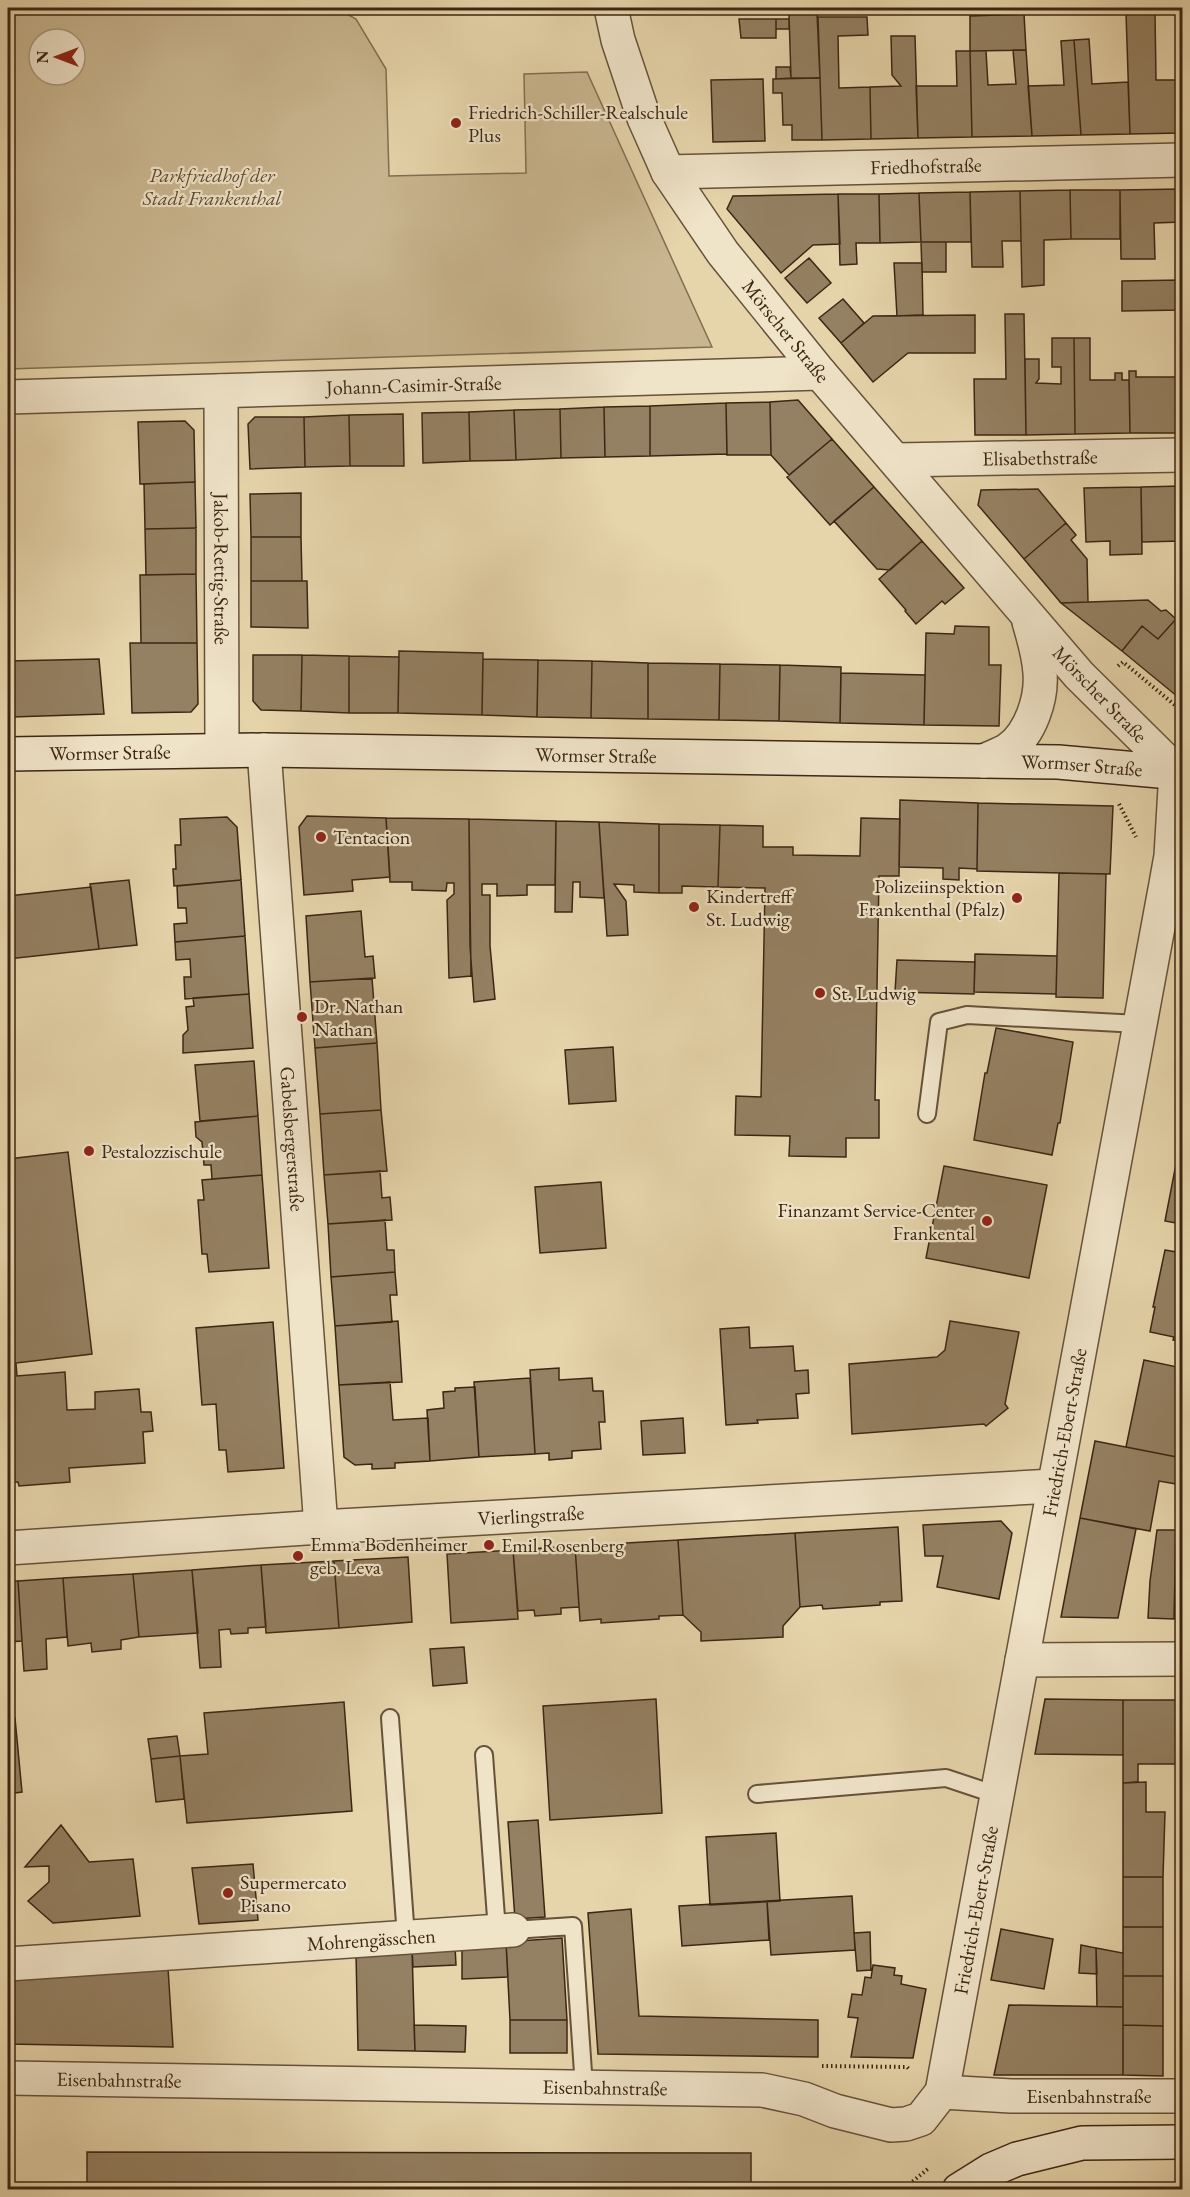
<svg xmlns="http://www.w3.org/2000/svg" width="1190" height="2197" viewBox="0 0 1190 2197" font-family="'EB Garamond',serif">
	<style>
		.green { fill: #c9b690; stroke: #826e52; stroke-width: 1.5; fill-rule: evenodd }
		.building { fill: #948062; stroke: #3c2614; stroke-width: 1.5 }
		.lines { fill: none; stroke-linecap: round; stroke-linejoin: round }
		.lane-casing { stroke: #66523a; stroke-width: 20 }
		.street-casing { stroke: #66523a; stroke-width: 36 }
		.secondary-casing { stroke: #3c2614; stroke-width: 36 }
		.path { stroke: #3c2614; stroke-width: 4; stroke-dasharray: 1.5 3; stroke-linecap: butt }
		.lane { stroke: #efe3c8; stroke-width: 16 }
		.street { stroke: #efe3c8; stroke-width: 33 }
		.secondary { stroke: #efe3c8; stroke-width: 33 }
		.poi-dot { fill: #8f2418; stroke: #efe3c8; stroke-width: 2 }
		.labels { text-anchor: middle; stroke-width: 4.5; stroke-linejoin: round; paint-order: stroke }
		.poi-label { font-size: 20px; fill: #3c2614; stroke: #efe3c8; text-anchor: start }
		.street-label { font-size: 20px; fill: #3c2614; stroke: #efe3c8 }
		.park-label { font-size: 20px; font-style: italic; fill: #5f4a33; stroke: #efe3c8 }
	</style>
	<rect width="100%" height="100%" fill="#e6d4aa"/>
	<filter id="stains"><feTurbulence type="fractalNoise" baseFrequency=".00333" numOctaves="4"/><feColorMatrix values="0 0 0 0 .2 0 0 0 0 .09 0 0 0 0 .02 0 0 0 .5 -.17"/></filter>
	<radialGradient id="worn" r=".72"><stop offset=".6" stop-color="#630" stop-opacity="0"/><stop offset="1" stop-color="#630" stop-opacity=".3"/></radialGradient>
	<path class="green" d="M8 8H40V14L336 8 356 19 386 69 389 176 526 173 524 74 587 72 712 347 8 369ZM39 39H75V75H39Z"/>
	<path class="building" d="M1155 12 1156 80H1179L1181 133 1130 134 1126 13Z
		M817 13 820 78H791L789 14Z
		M1024 14 1026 50 970 51V16Z
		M818 17H867L868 35 838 36 839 88 870 87 871 139 822 140Z
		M739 19H776V38H741Z
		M776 19H789V29H776Z
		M891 36H915L918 138 871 139 870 87 901 86 892 75Z
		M1089 39 1092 84 1128 82 1130 134 1081 135 1074 40Z
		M1074 40 1081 135 1032 136 1028 86 1064 85 1061 41Z
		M1013 50H1026L1032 136 972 137 970 51H986L988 85 1016 84Z
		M956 51H970L972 137 918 138 916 86H957Z
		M1179 64H1182V133H1181Z
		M776 67H790L791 78 776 79Z
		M820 78 822 140H792V125H783L782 93H773V79Z
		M763 79 765 141 713 142 711 80Z
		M1182 189V222L1154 223 1155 259H1121L1120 190Z
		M1070 190 1071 239 1044 240V285L1022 287 1020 191Z
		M1070 190H1120V239H1071Z
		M1020 191 1021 241H1002L1003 267H972L970 192Z
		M970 192 971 242H921L919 193Z
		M919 193 921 242 880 243 879 194Z
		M838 194H879L880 243H856L857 264 840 265Z
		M838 194 840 244 813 245 781 273 727 209 733 196Z
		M921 242H946V272H922Z
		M809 258 831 283 807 303 785 278Z
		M894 263H922L923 315 897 316Z
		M1182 280V310L1122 311V281Z
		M843 299 864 323 841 343 819 318Z
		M1005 314H1024L1026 435H975L974 379H1006Z
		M975 315V353H908L873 382 841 343 873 316Z
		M1052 338H1074L1075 434 1026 435 1025 359H1039V379L1036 383 1061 384V367H1052Z
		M1074 338H1090V380H1115V373H1122V380H1129L1130 433 1075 434Z
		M1129 371H1136V377H1176L1177 433H1130Z
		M1182 376V432L1177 433 1176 377Z
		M798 400 832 439 789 475 771 455 770 402Z
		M770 402 771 455H727L726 403Z
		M726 403 727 454 650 456V406Z
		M650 406V456L605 457 604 407Z
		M604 407 605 457 561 458 560 409Z
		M560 409 561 458 516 460 514 410Z
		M514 410 516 460 470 461 469 412Z
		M469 412 470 461 423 463 422 413Z
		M403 414 404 466H350L349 415Z
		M349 415 350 466 305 467 304 417Z
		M255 417H304L305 467 250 469 248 424Z
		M185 421 194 430 195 482 140 484 138 422Z
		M832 439 874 487 830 525 787 477Z
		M195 482 196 528 145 529 144 484Z
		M1182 486V541L1142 542 1141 487Z
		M874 487 922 541 890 570 877 569 834 521Z
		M1141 487 1142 554 1110 555V541L1086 542 1084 488Z
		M1038 489 1066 523 1024 559 978 505 981 490Z
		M301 493V537H251L250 494Z
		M1066 523 1076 535 1071 540 1087 559 1088 602 1061 603 1024 559Z
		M196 528V574L146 575 145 529Z
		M251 537H301L302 581H251Z
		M922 541 964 588 945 604 942 601 916 624 905 611 906 610 879 579Z
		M196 574 197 643H141L140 575Z
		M251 581H307L308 628 251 627Z
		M1148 600 1161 611 1166 610 1176 619 1158 639 1142 626 1122 651 1061 603Z
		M1176 619 1182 624V691L1178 697 1122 651 1142 626 1158 639Z
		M955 626 989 627V665H1001L999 726 924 725 926 633 954 634Z
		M130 643H197L198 704 191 712 132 713Z
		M399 651 483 653 482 715 398 713Z
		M253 655H302L301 711 261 710 253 701Z
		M302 655 349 656V713L301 711Z
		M349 656 399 657 398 713H349Z
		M99 659 104 714 12 717 8 661Z
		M483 659 538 660 537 717 482 715Z
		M538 660 592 661 591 718 537 717Z
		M8 661 12 717H8Z
		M592 661 648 663V719L591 718Z
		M648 663 720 664 719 720 648 719Z
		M720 664 780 665 779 721 719 720Z
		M780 665 841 667 840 723 779 721Z
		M841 673 925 675 924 725 840 723Z
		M900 800 978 803 977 869 959 868V880L943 879V868L899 867Z
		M978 803 1113 806 1110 874 977 871Z
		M307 816 386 818 390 877 352 880 353 891 304 895 299 827Z
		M227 817 237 827 241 880 174 886 173 869H176L175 845H181L180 819Z
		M386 818 469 819 471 976 449 978 447 900 454 894V883H447L446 891 412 890V882H390Z
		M861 818 900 819 899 876H879L875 1100H879V1138H846V1157L789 1156 790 1136 735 1135 736 1096 761 1097 765 888 718 887 720 825 763 826V847H793V855L860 856Z
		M469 819 556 821 555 885H527V895L497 896V884H482V895H490V946L495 999 474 1002 470 946Z
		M556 821 599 822 604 898 580 897V882H573L572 912H555Z
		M599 822 659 824V893L634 892V885L614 884 626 901 628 935 607 936Z
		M659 824 720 825 718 887 682 886V893H659Z
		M1059 873 1106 874 1103 998 1056 997Z
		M129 880 137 945 99 949 90 884Z
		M241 880 245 936 175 942 174 924 187 923 186 908H178L177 886Z
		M91 887 99 949 8 959V896Z
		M361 911 365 957 373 956 375 978 310 982 306 916Z
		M245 936 249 994 185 999 184 977H191L190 959 176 960 175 942Z
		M975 954 1057 956 1056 994 974 992Z
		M897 960 975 962 974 994 895 992Z
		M372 978 377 1043 315 1048 310 982Z
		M249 994 253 1048 183 1053V1035L188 1030 186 1007 194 1006 193 998Z
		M996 1028 1073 1042 1060 1123H1058L1052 1155 974 1140 985 1073H987Z
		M377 1043 381 1110 320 1114 315 1048Z
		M613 1047 616 1101 569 1104 565 1050Z
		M254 1061 258 1116 200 1121 195 1065Z
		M381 1110 387 1171 324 1175 320 1114Z
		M258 1116 262 1175 212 1179 211 1165H204L202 1142 196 1137 195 1122Z
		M1181 1138H1182V1224L1165 1221Z
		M68 1152 92 1354 8 1364V1159Z
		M944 1166 1047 1185 1029 1278 926 1258Z
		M380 1171 382 1198 390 1197 392 1220 328 1224 324 1175Z
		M262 1175 269 1268 209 1272 207 1254H202L198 1200H204L202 1180Z
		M601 1182 606 1248 540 1253 535 1187Z
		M385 1220 387 1250H394L395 1272 331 1277 328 1224Z
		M1165 1250 1182 1253V1342L1173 1340 1174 1337 1150 1332 1155 1307H1153Z
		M395 1272 397 1295H390L392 1322 335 1326 331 1277Z
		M398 1321 402 1382 339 1385 335 1326Z
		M950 1321 1019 1332 1005 1404 1008 1408 986 1426 984 1424 852 1434 849 1364 937 1357 945 1350Z
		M273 1322 284 1468 228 1472 226 1450H219L216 1404 202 1405 196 1328Z
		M749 1327 750 1348 793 1346 795 1371 808 1370 809 1393 796 1394 798 1418 757 1420 758 1423 726 1425 720 1329Z
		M1144 1360 1182 1368V1458L1126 1447Z
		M16 1363 17 1376 65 1372 67 1410 95 1409V1392L139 1389 141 1412H151L153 1431 143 1432 145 1463 69 1468 70 1482 19 1486 18 1482H8V1364Z
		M559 1368V1380L592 1378 593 1391H603L605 1422H599L601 1449 572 1451V1458L549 1460V1453L535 1454 530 1370Z
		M530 1378 535 1454 479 1457 474 1382Z
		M390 1382 393 1420 428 1418 430 1461 395 1463V1468L372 1469V1464L355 1465 344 1457 339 1385Z
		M475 1387 479 1457 430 1461 427 1410 444 1408 443 1392 455 1391V1388Z
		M683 1418 685 1453 643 1455 641 1421Z
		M1095 1441 1182 1458V1485L1159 1481 1150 1531 1080 1518Z
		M1080 1518 1136 1529 1118 1618 1061 1617Z
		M1001 1521 1012 1533 999 1599 937 1587 943 1556H925L923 1525Z
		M898 1527 902 1601 880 1602V1605L823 1609 822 1605 800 1607 795 1533Z
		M1157 1530H1176L1174 1619 1148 1618 1150 1581Z
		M1176 1530H1182V1619H1174Z
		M795 1533 800 1607 783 1626V1637L701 1641V1632L683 1615 678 1540Z
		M678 1540 683 1615 659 1616V1619L601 1623V1619L580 1621 575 1546Z
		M575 1546 579 1607 561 1608V1614L535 1616 534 1610 518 1611 513 1550Z
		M513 1550 518 1619 451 1623 447 1554Z
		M408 1557 412 1622 339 1628 334 1561Z
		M334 1561 339 1628 266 1633 261 1565Z
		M261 1565 266 1627 248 1628V1633L231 1634 230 1629 219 1630 221 1667 200 1668 192 1570Z
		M192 1570 198 1633 139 1637 133 1574Z
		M133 1574 139 1637 121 1640V1649L92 1652 91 1643 68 1646 63 1578Z
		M63 1578 67 1637 46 1639 47 1669 24 1671 18 1581Z
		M8 1581H18L22 1641 8 1642Z
		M464 1647 467 1683 433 1686 430 1649Z
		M656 1699 662 1813 550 1820 543 1706Z
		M1045 1699 1123 1700V1755L1035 1754Z
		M1123 1700H1182V1764H1138V1782L1123 1783Z
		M344 1702 352 1811 187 1823 180 1756 208 1754 204 1713Z
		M15 1718 22 1792 8 1794V1719Z
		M177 1736 180 1756 151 1759 148 1739Z
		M180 1756 184 1799 156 1802 151 1759Z
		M1146 1782V1812H1165L1163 1877H1123V1783Z
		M538 1820 545 1917 515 1919 508 1822Z
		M61 1825 89 1862 133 1859 140 1916 53 1923 28 1901 49 1882V1866L25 1867Z
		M776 1833 780 1901 710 1905 706 1837Z
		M253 1864 258 1920 199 1924 192 1868Z
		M1123 1877H1163V1927H1123Z
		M852 1896 855 1950 771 1955 767 1901Z
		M767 1901 769 1940 682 1946 679 1906Z
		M631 1909 639 2016 818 2020V2057L598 2054 588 1913Z
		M1123 1927H1163V1976H1123Z
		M1001 1929 1053 1939 1044 1989 991 1980Z
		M870 1932 871 1970 857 1971 854 1933Z
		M562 1938 567 2020H510L506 1942Z
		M506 1942 508 1977 462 1979V1945Z
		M1081 1945 1096 1948 1097 1974 1079 1973Z
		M455 1946 456 1965 413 1967 412 1949Z
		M1096 1948 1123 1953V2007H1097Z
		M412 1949 415 2051 358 2050 356 1953Z
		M873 1965 895 1968 894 1975 902 1976 901 1984 926 1989 913 2058 851 2057 858 2018 848 2017 852 1994 862 1995 865 1977 871 1978Z
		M168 1968 173 2047 8 2044V1979Z
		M1123 1976H1163V2026L1123 2025Z
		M1009 2005 1123 2007V2075H994Z
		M510 2020H567V2053H510Z
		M414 2025 466 2026 465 2052 415 2051Z
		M1123 2025 1163 2026V2076L1123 2075Z
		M87 2152 751 2153V2190H87Z"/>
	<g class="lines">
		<g class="lane-casing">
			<path id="lane" d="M927 1114 939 1022 967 1015 1139 1024
				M390 1718 406 1937
				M484 1755 497 1931
				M757 1794 946 1778 997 1795
				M513 1930 573 1926 584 2087"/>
		</g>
		<g class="street-casing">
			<g id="street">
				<path id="s1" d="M668 172 1182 160"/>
				<path id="s2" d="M221 391 222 750"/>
				<path id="s3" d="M8 397 820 373"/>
				<path id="s4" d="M896 460 1182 455"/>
				<path id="s5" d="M264 750 321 1527"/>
				<path d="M984 761C992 757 1002 754 1009 749 1031 733 1042 698 1040 673 1039 655 1034 639 1029 622"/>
				<path id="s6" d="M8 1548 321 1527 1053 1486"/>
				<path d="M1022 1660 1182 1659"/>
				<path id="s7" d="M8 1964 513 1930"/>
				<path id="s8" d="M8 2078 762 2090 804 2099 835 2111 891 2125 906 2124 921 2119 942 2092 1166 884 1171 856 1176 771 1079 675 820 373 723 253 668 172 644 118 618 40 611 8"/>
				<path id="s9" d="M942 2092 1011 2096H1182"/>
			</g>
		</g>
		<g class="secondary-casing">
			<g id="secondary">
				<path id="s10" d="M8 754 264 750 845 759 1058 762 1182 773"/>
				<path d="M959 2190 991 2170 1017 2159 1082 2143 1182 2142"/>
			</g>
		</g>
		<path class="path" d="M1118 666 1123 662 1182 711
			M1119 804 1136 837
			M822 2066 907 2067 909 2069
			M902 2190 929 2168"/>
		<use href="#lane" class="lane"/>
		<use href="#street" class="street"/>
		<use href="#secondary" class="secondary"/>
	</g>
	<g class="poi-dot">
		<circle cx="456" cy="123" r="6"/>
		<circle cx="321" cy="837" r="6"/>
		<circle cx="1017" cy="898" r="6"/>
		<circle cx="694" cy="907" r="6"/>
		<circle cx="820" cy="993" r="6"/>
		<circle cx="302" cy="1017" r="6"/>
		<circle cx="89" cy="1151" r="6"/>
		<circle cx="987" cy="1221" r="6"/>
		<circle cx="489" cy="1545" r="6"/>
		<circle cx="298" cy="1556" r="6"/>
		<circle cx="228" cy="1893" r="6"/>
	</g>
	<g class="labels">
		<g class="poi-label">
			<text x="468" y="119">Friedrich-Schiller-Realschule<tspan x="468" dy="23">Plus</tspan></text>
			<text x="333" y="844">Tentacion</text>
			<text x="1005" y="893" text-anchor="end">Polizeiinspektion<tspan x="1005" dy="23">Frankenthal (Pfalz)</tspan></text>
			<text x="706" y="903">Kindertreff<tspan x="706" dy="23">St. Ludwig</tspan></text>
			<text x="832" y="1000">St. Ludwig</text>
			<text x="314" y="1013">Dr. Nathan<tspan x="314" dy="23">Nathan</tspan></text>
			<text x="101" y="1158">Pestalozzischule</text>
			<text x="975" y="1217" text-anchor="end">Finanzamt Service-Center<tspan x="975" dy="23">Frankental</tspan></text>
			<text x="310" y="1551">Emma Bodenheimer<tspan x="310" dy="23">geb. Leva</tspan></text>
			<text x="501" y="1552">Emil Rosenberg</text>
			<text x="240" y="1889">Supermercato<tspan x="240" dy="23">Pisano</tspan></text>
		</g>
		<g class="street-label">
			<text dy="7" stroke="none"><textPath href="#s1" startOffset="258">Friedhofstraße</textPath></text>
			<text transform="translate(786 331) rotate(51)" y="7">Mörscher Straße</text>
			<text dy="7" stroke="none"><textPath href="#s3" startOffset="406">Johann-Casimir-Straße</textPath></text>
			<text dy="7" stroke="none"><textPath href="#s4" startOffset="144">Elisabethstraße</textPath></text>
			<text dy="7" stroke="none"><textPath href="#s2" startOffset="178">Jakob-Rettig-Straße</textPath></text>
			<text transform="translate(1100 694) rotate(46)" y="7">Mörscher Straße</text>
			<text dy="7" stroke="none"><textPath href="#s10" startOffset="102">Wormser Straße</textPath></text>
			<text dy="7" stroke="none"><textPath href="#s10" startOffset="588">Wormser Straße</textPath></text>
			<text dy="7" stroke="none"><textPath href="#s10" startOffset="1074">Wormser Straße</textPath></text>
			<text dy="7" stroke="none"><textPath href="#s5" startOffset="390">Gabelsbergerstraße</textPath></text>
			<text dy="7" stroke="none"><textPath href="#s8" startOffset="1624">Friedrich-Ebert-Straße</textPath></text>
			<text dy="7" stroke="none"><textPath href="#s6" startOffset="524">Vierlingstraße</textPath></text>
			<text dy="7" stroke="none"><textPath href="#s8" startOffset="1138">Friedrich-Ebert-Straße</textPath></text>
			<text dy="7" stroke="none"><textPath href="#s7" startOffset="364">Mohrengässchen</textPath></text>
			<text dy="7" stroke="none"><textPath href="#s8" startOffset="111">Eisenbahnstraße</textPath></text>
			<text dy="7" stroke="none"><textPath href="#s8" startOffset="597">Eisenbahnstraße</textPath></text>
			<text dy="7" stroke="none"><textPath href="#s9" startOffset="147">Eisenbahnstraße</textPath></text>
		</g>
		<g class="park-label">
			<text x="212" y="182">Parkfriedhof der<tspan x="212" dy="23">Stadt Frankenthal</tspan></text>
		</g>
	</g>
	<rect width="1190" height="2197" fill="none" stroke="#e6d4aa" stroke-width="30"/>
	<rect x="9" y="9" width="1172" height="2179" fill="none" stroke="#3c2614" stroke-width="3"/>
	<rect x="15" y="15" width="1160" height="2167" fill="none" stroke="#3c2614" stroke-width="1.5"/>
	<g transform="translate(57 57) rotate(270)"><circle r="28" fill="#efe3c8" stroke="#a79780" stroke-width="1.5"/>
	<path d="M0-4.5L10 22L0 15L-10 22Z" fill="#8f2418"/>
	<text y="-9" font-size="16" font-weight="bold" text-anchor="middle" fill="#3c2614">N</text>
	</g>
	<rect width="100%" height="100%" filter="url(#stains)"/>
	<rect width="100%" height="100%" fill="url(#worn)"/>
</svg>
